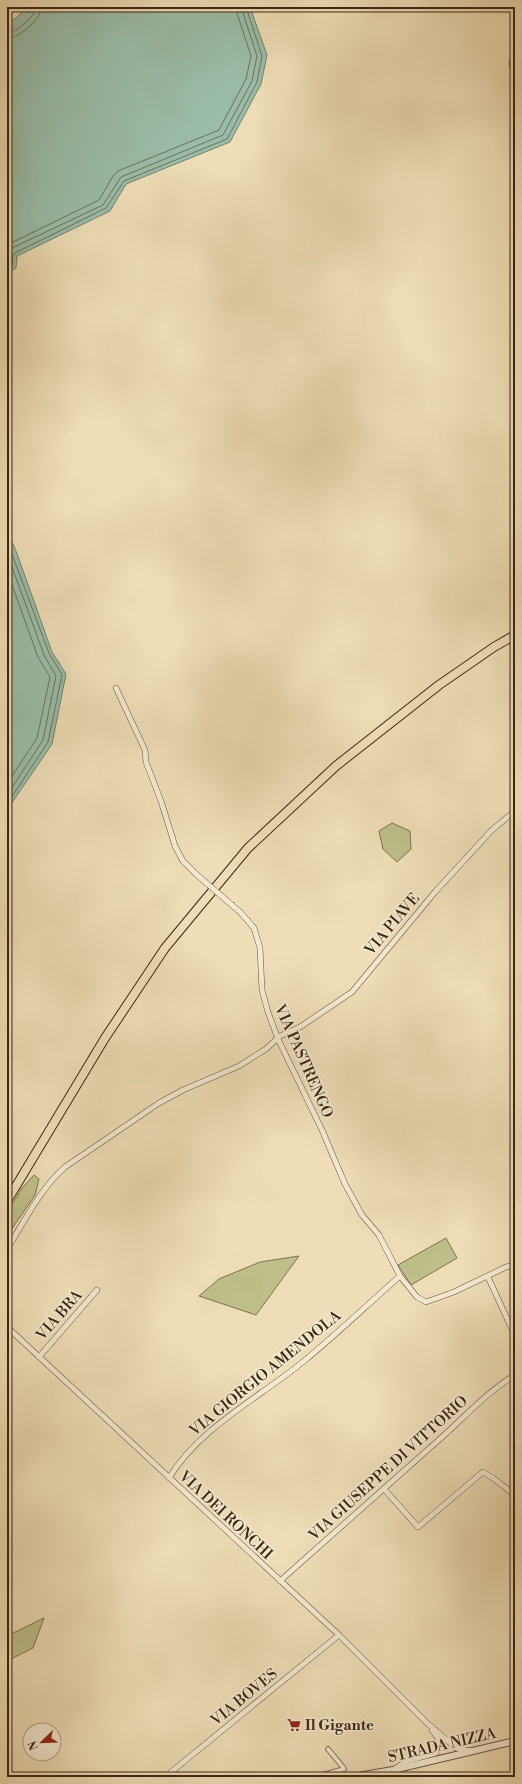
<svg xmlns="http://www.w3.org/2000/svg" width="522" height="1784" viewBox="0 0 522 1784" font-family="'Libre Bodoni',serif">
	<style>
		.green { fill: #bebf8a; stroke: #7d724e }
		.water { fill: #9abda9; stroke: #74816d }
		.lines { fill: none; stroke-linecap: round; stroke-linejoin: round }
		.shore { stroke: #6b725e; stroke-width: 1 }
		.pedestrian-casing { stroke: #68543c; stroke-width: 5.5 }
		.minor-casing { stroke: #68543c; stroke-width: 6 }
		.tertiary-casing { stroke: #68543c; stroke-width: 8 }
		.primary-casing { stroke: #3c2613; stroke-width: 10 }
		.pedestrian { stroke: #f4e9d0; stroke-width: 4 }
		.minor { stroke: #f4e9d0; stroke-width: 5 }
		.tertiary { stroke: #f4e9d0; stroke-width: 6 }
		.primary { stroke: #eeddb6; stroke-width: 8 }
		.minor-bridge-casing { stroke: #68543c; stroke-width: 6; stroke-linecap: butt }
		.minor-bridge { stroke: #f4e9d0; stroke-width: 5 }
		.labels { text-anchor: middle; stroke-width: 3.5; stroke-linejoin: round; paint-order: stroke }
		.street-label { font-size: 15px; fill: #3c2613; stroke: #f4e9d0 }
		.poi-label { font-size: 15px; font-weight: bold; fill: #3c2613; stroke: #f4e9d0; text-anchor: start }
	</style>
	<rect width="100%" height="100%" fill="#eeddb6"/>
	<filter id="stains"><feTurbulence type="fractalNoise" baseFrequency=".005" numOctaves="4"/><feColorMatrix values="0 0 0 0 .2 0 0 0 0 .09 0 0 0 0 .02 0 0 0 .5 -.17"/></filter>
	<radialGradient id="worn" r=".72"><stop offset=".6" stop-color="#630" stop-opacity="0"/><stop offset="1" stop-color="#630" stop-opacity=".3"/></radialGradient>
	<path class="green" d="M515 36V83L509 64Z
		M392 823 410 831 411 849 397 862 383 849 379 831Z
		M34 1175 39 1179 35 1195 7 1236V1213L22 1188Z
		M446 1238 457 1258 411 1285 398 1265Z
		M299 1256 256 1315 199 1296 219 1279 260 1262Z
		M44 1618 33 1648 7 1661V1636Z"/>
	<path class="water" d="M29 7H250L267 55 261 84 230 142 126 184 110 211 17 256 16 268 7 274V25Z
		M7 531 16 551 52 652 66 674 52 744 7 810Z"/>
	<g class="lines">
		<path class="shore" d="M7 33C17 32 35 17 36 7
			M7 39C19 38 41 19 42 7
			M7 245 99 200 113 176 118 171 219 130 246 79 251 56 235 7
			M7 263 8 254 12 248 103 205 121 177 223 135 252 81 257 56 241 7
			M7 269 12 266 13 256 15 253 106 208 124 181 227 139 257 82 262 56 246 7
			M7 541 49 653 62 675 48 742 7 804
			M7 553 44 655 56 676 43 740 7 795
			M7 571 38 657 50 677 37 738 7 784"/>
		<g class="pedestrian-casing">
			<path id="pedestrian" d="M328 1749 342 1766
				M315 1777 344 1769 343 1767"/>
		</g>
		<g class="minor-casing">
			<path id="minor" d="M116 688 145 750 146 762 161 801 175 846 183 861 196 874
				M240 912 254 928 260 948 262 990 268 1012 278 1039 322 1130 345 1184 362 1215 379 1235 400 1276 417 1297 426 1302 454 1292 506 1267 515 1265
				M7 1249C24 1222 40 1189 65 1167L159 1103 183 1090 239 1066 266 1049 280 1036 300 1027 352 992 435 892 492 830 515 811
				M488 1277 515 1336
				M7 1327 339 1635 427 1723 456 1748 471 1751
				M39 1357 97 1290
				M169 1478C199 1428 259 1398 304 1361 337 1334 368 1304 400 1276
				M384 1489 418 1527 483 1472 493 1478 515 1495
				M280 1581C330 1536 381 1491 432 1446 460 1422 484 1394 515 1375
				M515 1635V1636
				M396 1768 407 1761 436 1753C443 1744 438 1738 432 1730
				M165 1777 339 1635"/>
		</g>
		<g class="tertiary-casing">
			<path id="tertiary" d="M352 1777 393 1770 515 1741"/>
		</g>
		<g class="primary-casing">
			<path id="primary" d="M7 1201 105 1038 165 948 248 848 336 766 439 685 494 647 515 635"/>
		</g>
		<use href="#pedestrian" class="pedestrian"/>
		<use href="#minor" class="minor"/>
		<use href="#tertiary" class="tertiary"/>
		<use href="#primary" class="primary"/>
		<g class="minor-bridge-casing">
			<path id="minor-bridge" d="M196 874 240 912"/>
		</g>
		<use href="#minor-bridge" class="minor-bridge"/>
	</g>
	<defs>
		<g id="supermarket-bare" transform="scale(1.08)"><path d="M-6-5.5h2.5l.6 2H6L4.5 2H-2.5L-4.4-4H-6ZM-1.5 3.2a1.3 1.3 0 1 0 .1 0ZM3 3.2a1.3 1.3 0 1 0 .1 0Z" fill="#8f2418" stroke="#f4e9d0" stroke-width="2.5" paint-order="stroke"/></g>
	</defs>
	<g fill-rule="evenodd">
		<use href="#supermarket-bare" x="294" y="1725"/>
	</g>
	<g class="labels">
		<g class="street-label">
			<text transform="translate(392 924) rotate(-50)" y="5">VIA PIAVE</text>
			<text transform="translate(304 1061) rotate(66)" y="5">VIA PASTRENGO</text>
			<text transform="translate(59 1315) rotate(-49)" y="5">VIA BRA</text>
			<text transform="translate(265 1373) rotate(-39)" y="5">VIA GIORGIO AMENDOLA</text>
			<text transform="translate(388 1468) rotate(-42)" y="5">VIA GIUSEPPE DI VITTORIO</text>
			<text transform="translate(226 1515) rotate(43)" y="5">VIA DEI RONCHI</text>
			<text transform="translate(244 1697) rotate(-39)" y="5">VIA BOVES</text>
			<text transform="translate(442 1745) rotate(-13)" y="5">STRADA NIZZA</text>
		</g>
		<g class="poi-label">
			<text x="305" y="1730">Il Gigante</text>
		</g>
	</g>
	<rect width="522" height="1784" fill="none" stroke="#eeddb6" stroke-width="24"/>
	<rect x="8" y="8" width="506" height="1768" fill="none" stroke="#3c2613" stroke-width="2"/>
	<rect x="12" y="12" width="498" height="1760" fill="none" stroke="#3c2613"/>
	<g transform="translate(42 1742) rotate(247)"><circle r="19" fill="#f4e9d0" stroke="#aa9b84"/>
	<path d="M0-3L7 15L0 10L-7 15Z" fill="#8f2418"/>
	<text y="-6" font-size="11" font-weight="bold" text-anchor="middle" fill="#3c2613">N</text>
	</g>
	<rect width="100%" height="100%" filter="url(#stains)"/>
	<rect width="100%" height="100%" fill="url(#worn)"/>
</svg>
